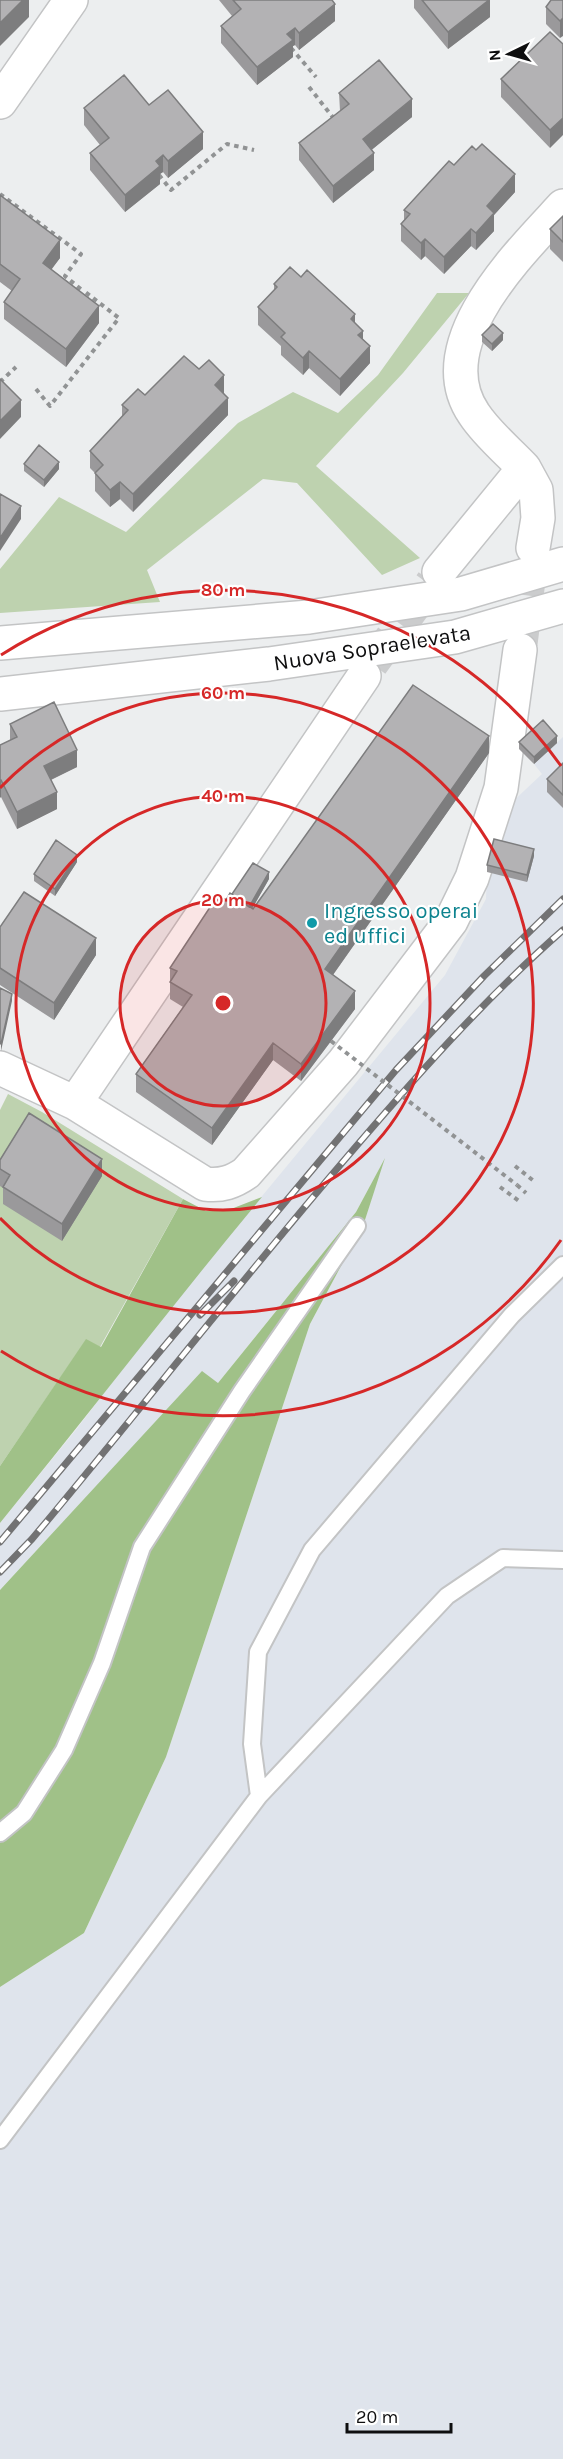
<svg xmlns="http://www.w3.org/2000/svg" width="563" height="2459" viewBox="0 0 563 2459" font-family="Karla,sans-serif">
	<style>
		.built { fill: #dfe4ec }
		.green { fill: #bed2af }
		.forest { fill: #a0c188 }
		.lines { fill: none; stroke-linecap: round; stroke-linejoin: round }
		.minor-tunnel { stroke: #cbcccd; stroke-width: 33; stroke-dasharray: 33 16; stroke-linecap: butt }
		.service-casing { stroke: #c3c4c5; stroke-width: 20 }
		.minor-casing { stroke: #c3c4c5; stroke-width: 36 }
		.trunk-casing { stroke: #c3c4c5; stroke-width: 36 }
		.path { stroke: #919394; stroke-width: 4; stroke-dasharray: 4.5 4.5; stroke-linecap: butt }
		.service { stroke: #fff; stroke-width: 16 }
		.minor { stroke: #fff; stroke-width: 33 }
		.trunk { stroke: #fff; stroke-width: 33 }
		.rail-casing { stroke: #727273; stroke-width: 7 }
		.rail { stroke: #fff; stroke-width: 4.5; stroke-dasharray: 14; stroke-linecap: butt }
		.path-bridge { stroke: #919394; stroke-width: 4; stroke-dasharray: 4.5 4.5; stroke-linecap: butt }
		.wall { fill: #9a999b }
		.shaded-wall { fill: #7d7d7e }
		.building { fill: #b3b2b4; stroke: #7d7d7e; stroke-width: 1.5 }
		.ring { fill: none; stroke: #d62828; stroke-width: 3 }
		.culture-dot { fill: #0f9aa8; stroke: #fff; stroke-width: 2 }
		.labels { text-anchor: middle; stroke-width: 4.5; stroke-linejoin: round; paint-order: stroke }
		.street-label { font-size: 22px; fill: #0e0e0f; stroke: #fff }
		.culture-label { font-size: 22px; fill: #0d838f; stroke: #fff; text-anchor: start }
		.centre { fill: #d62828; stroke: #fff; stroke-width: 3 }
		.ring-label { font-size: 18px; text-anchor: middle; font-weight: bold; fill: #d62828; stroke: #fff; stroke-width: 4.5; stroke-linejoin: round; paint-order: stroke }
	</style>
	<rect width="100%" height="100%" fill="#eceeef"/>
	<path class="built" d="M563 737V2459H0V1987L84 1933 166 1757 310 1324 364 1223 383 1162 356 1212 218 1383 202 1372 0 1590V1523L75 1431 167 1311 445 975 486 899 487 872 507 807 542 774 534 764Z"/>
	<path class="green" d="M437 293H469L403 373 316 466 420 558 382 575 297 483 263 479 147 570 160 602 0 613V569L59 497 126 532 238 423 293 392 338 413 378 375Z
		M8 1094 42 1112 183 1199 100 1347 86 1340 0 1466V1110Z"/>
	<path class="forest" d="M385 1158 364 1223 310 1324 166 1757 84 1933 0 1987V1590L202 1371 218 1383 356 1212Z
		M262 1197C173 1304 88 1415 0 1523V1466L86 1339 101 1347 183 1199 206 1211 231 1209Z"/>
	<g class="lines">
		<path class="minor-tunnel" d="M521 644 533 548
			M372 664 432 582"/>
		<g class="service-casing">
			<path id="service" d="M259 1796 252 1744 258 1652 312 1550 512 1315 563 1265
				M0 1833 24 1813 64 1750 102 1663 142 1547 242 1391 357 1226
				M0 2140 259 1796 447 1596 503 1558 563 1560"/>
		</g>
		<g class="minor-casing">
			<path id="minor" d="M0 102 71 0
				M524 468C508 451 487 434 474 414 426 344 519 254 563 206
				M439 572 524 468 536 490 538 518 533 548
				M0 1068 75 1103 364 676
				M75 1103 205 1184C222 1186 233 1182 246 1173L343 1063 451 921 472 878 501 788 520 650"/>
		</g>
		<g class="trunk-casing">
			<path id="trunk" d="M0 643 309 617 461 594 563 564
				M0 694 269 664 455 637 563 606"/>
		</g>
		<path class="path" d="M291 48 316 77
			M309 87 335 120
			M159 175 171 190 227 144 254 150
			M0 194 81 254 65 276 83 291
			M0 382 16 367
			M36 389 50 406 119 318 84 291
			M515 1166 535 1182
			M517 1185 526 1193
			M500 1187 519 1201"/>
		<use href="#service" class="service"/>
		<use href="#minor" class="minor"/>
		<use href="#trunk" class="trunk"/>
		<g class="rail-casing">
			<path id="rail" d="M200 1315 234 1281
				M0 1542 396 1070 484 976 563 899
				M0 1572 32 1539C136 1415 236 1287 341 1164 411 1082 482 1001 563 930"/>
		</g>
		<use href="#rail" class="rail"/>
		<path class="path-bridge" d="M331 1041 517 1185"/>
	</g>
	<path class="wall" d="M219 0H332L335 21 299 50 295 45 293 46V57L257 85 221 43V26L232 16Z
		M414 0H490V17L448 49 414 8Z
		M563 0 560 38 546 24V7Z
		M550 32V148L501 97V79Z
		M339 93 412 117 371 150 374 170 333 203 299 160V143L340 111Z
		M149 105 203 149 168 178 163 172 160 174V184L125 212 90 170V153L100 145 84 125V108Z
		M454 165 515 192 494 215V231L476 250 471 246 444 274 425 256 421 260 401 241V224L404 220V210Z
		M0 195 60 258 51 269 99 323 66 367 4 319V302L12 291 0 282Z
		M563 216V262L550 249V229Z
		M301 277 355 323 363 339 370 363 340 396 309 368 303 375 281 355V346L258 325V307L274 290V284Z
		M482 335 503 340 492 351 482 342Z
		M224 393 228 415 133 512 120 499 110 507 95 491V473L90 468V451L122 417V405L145 395Z
		M24 464 59 469 44 487 24 471Z
		M10 724 77 767 51 780 57 809 17 829 1 797 0 745 10 740Z
		M519 742 557 743 534 764 519 749Z
		M489 753 333 975 355 1009 301 1081 273 1060 212 1145 136 1092V1074L183 1007 170 999V968L232 894 269 879 252 909H253Z
		M563 763V808L547 792V779Z
		M534 856 527 882 487 872V865Z
		M77 862 55 896 34 881V874Z
		M0 927 96 955 54 1020 0 985Z
		M0 1160 102 1176 62 1241 3 1204V1188L0 1186Z"/>
	<path class="shaded-wall" d="M23 0H29V17L0 46V23Z
		M489 0H490V17L448 49V32Z
		M335 4V21L299 50V33Z
		M563 18V36L560 38V21Z
		M295 28V45L293 46V57L257 85V67L287 34Z
		M412 99V117L363 157V139Z
		M563 118V135L550 148V130Z
		M203 132V149L168 178V161Z
		M374 153V170L333 203V186Z
		M163 155V172L160 174V184L125 212V195L156 161Z
		M515 174V192L494 215V231L476 250V233L487 206Z
		M471 229V246L444 274V257Z
		M425 239V256L421 260V243Z
		M60 240V258L43 281V263Z
		M99 306V323L66 367V349Z
		M355 314V332L351 319Z
		M363 331V348L358 335Z
		M503 333V340L492 351V344Z
		M370 346V363L340 396V379Z
		M309 351V368L303 375V358Z
		M224 375V393L215 402V385Z
		M228 398V415L133 512V494Z
		M21 400V417L0 439V421Z
		M59 462V469L44 487V480Z
		M120 482V499L110 507V490Z
		M21 506V519L0 551V538Z
		M489 736V753L325 986V969Z
		M557 736V743L534 764V757Z
		M77 750V767L44 783V766Z
		M0 780H1V797L0 798Z
		M57 792V809L17 829V812Z
		M534 849V856L527 882V875Z
		M77 855V862L55 896V889Z
		M269 872V879L249 914V907Z
		M96 938V955L54 1020V1003Z
		M355 991V1009L301 1081V1064Z
		M12 994V1001L1 1051V1044Z
		M273 1043V1060L212 1145V1128Z
		M102 1159V1176L62 1241V1224Z"/>
	<path class="building" d="M0 0H23L0 23Z
		M233 0H332L335 4 299 33 295 28 287 34 293 40 257 67 221 26 241 9Z
		M422 0H489L448 32Z
		M551 0H563V18L560 21 546 7Z
		M550 32 563 44V118L550 130 501 79Z
		M379 60 412 99 363 139 374 153 333 186 299 143 349 104 339 93Z
		M124 75 149 105 168 90 203 132 168 161 163 155 156 161 160 166 125 195 90 153 109 138 84 108Z
		M482 144 515 174 487 206 494 213 476 233 471 229 444 257 425 239 421 243 401 224 410 214 404 210 449 161 454 165 472 146 476 150Z
		M0 195 60 240 43 263 99 306 66 349 4 302 20 279 0 264Z
		M563 216V242L550 229Z
		M290 267 301 277 307 270 355 314 351 319 363 331 358 335 370 346 340 379 309 351 303 358 281 337 285 333 258 307 277 287 274 284Z
		M493 324 503 333 492 344 482 335Z
		M184 356 199 369 209 360 224 375 215 385 228 398 133 494 120 482 110 490 95 473 103 465 90 451 128 410 122 405 138 389 145 395Z
		M0 379 21 400 0 421Z
		M39 445 59 462 44 480 24 464Z
		M0 494 21 506 0 538Z
		M413 685 489 736 325 969 355 991 301 1064 273 1043 212 1128 136 1074 192 995 170 982 177 971 170 968 218 895 226 900 230 893 253 909Z
		M54 702 77 750 44 766 57 792 17 812 1 780H0V745L17 737 10 724Z
		M543 720 557 736 534 757 519 742Z
		M563 763V795L547 779Z
		M494 839 534 849 527 875 487 865Z
		M56 840 77 855 55 889 34 874Z
		M253 863 269 872 249 907 232 894Z
		M24 892 96 938 54 1003 0 968V927Z
		M0 988 12 994 1 1044 0 1043Z
		M29 1113 102 1159 62 1224 3 1187 10 1175 0 1169V1160Z"/>
	<circle cx="223" cy="1003" r="103" fill="#d62828" fill-opacity=".12"/>
	<g class="ring">
		<circle cx="223" cy="1003" r="103"/>
		<circle cx="223" cy="1003" r="207"/>
		<path d="M0 788A310 310 0 1 1 0 1218"/>
		<path d="M561 1240A413 413 0 0 1 1 1351M1 655A413 413 0 0 1 561 766"/>
	</g>
	<circle class="culture-dot" cx="312" cy="923" r="6"/>
	<g class="labels">
		<g class="street-label">
			<text transform="translate(372 647) rotate(-9)" y="8">Nuova Sopraelevata</text>
		</g>
		<g class="culture-label">
			<text x="324" y="918">Ingresso operai<tspan x="324" dy="25">ed uffici</tspan></text>
		</g>
	</g>
	<circle cx="223" cy="1003" r="9" class="centre"/>
	<g class="ring-label">
		<text x="223" y="596">80 m</text>
		<text x="223" y="699">60 m</text>
		<text x="223" y="802">40 m</text>
		<text x="223" y="906">20 m</text>
	</g>
	<g transform="translate(509 54) rotate(265)" stroke="#ffffff" stroke-width="4.5" paint-order="stroke">
	<path d="M0-4.5L10 22L0 15L-10 22Z" fill="#0e0e0f"/>
	<text y="-9" font-size="16" font-weight="bold" text-anchor="middle" fill="#0e0e0f">N</text>
	</g>
	<path d="M347 2423v9h104v-9" fill="none" stroke="#0e0e0f" stroke-width="3"/>
	<text x="356" y="2423" font-size="18" fill="#0e0e0f" stroke="#ffffff" stroke-width="4.5" paint-order="stroke">20 m</text>
</svg>
